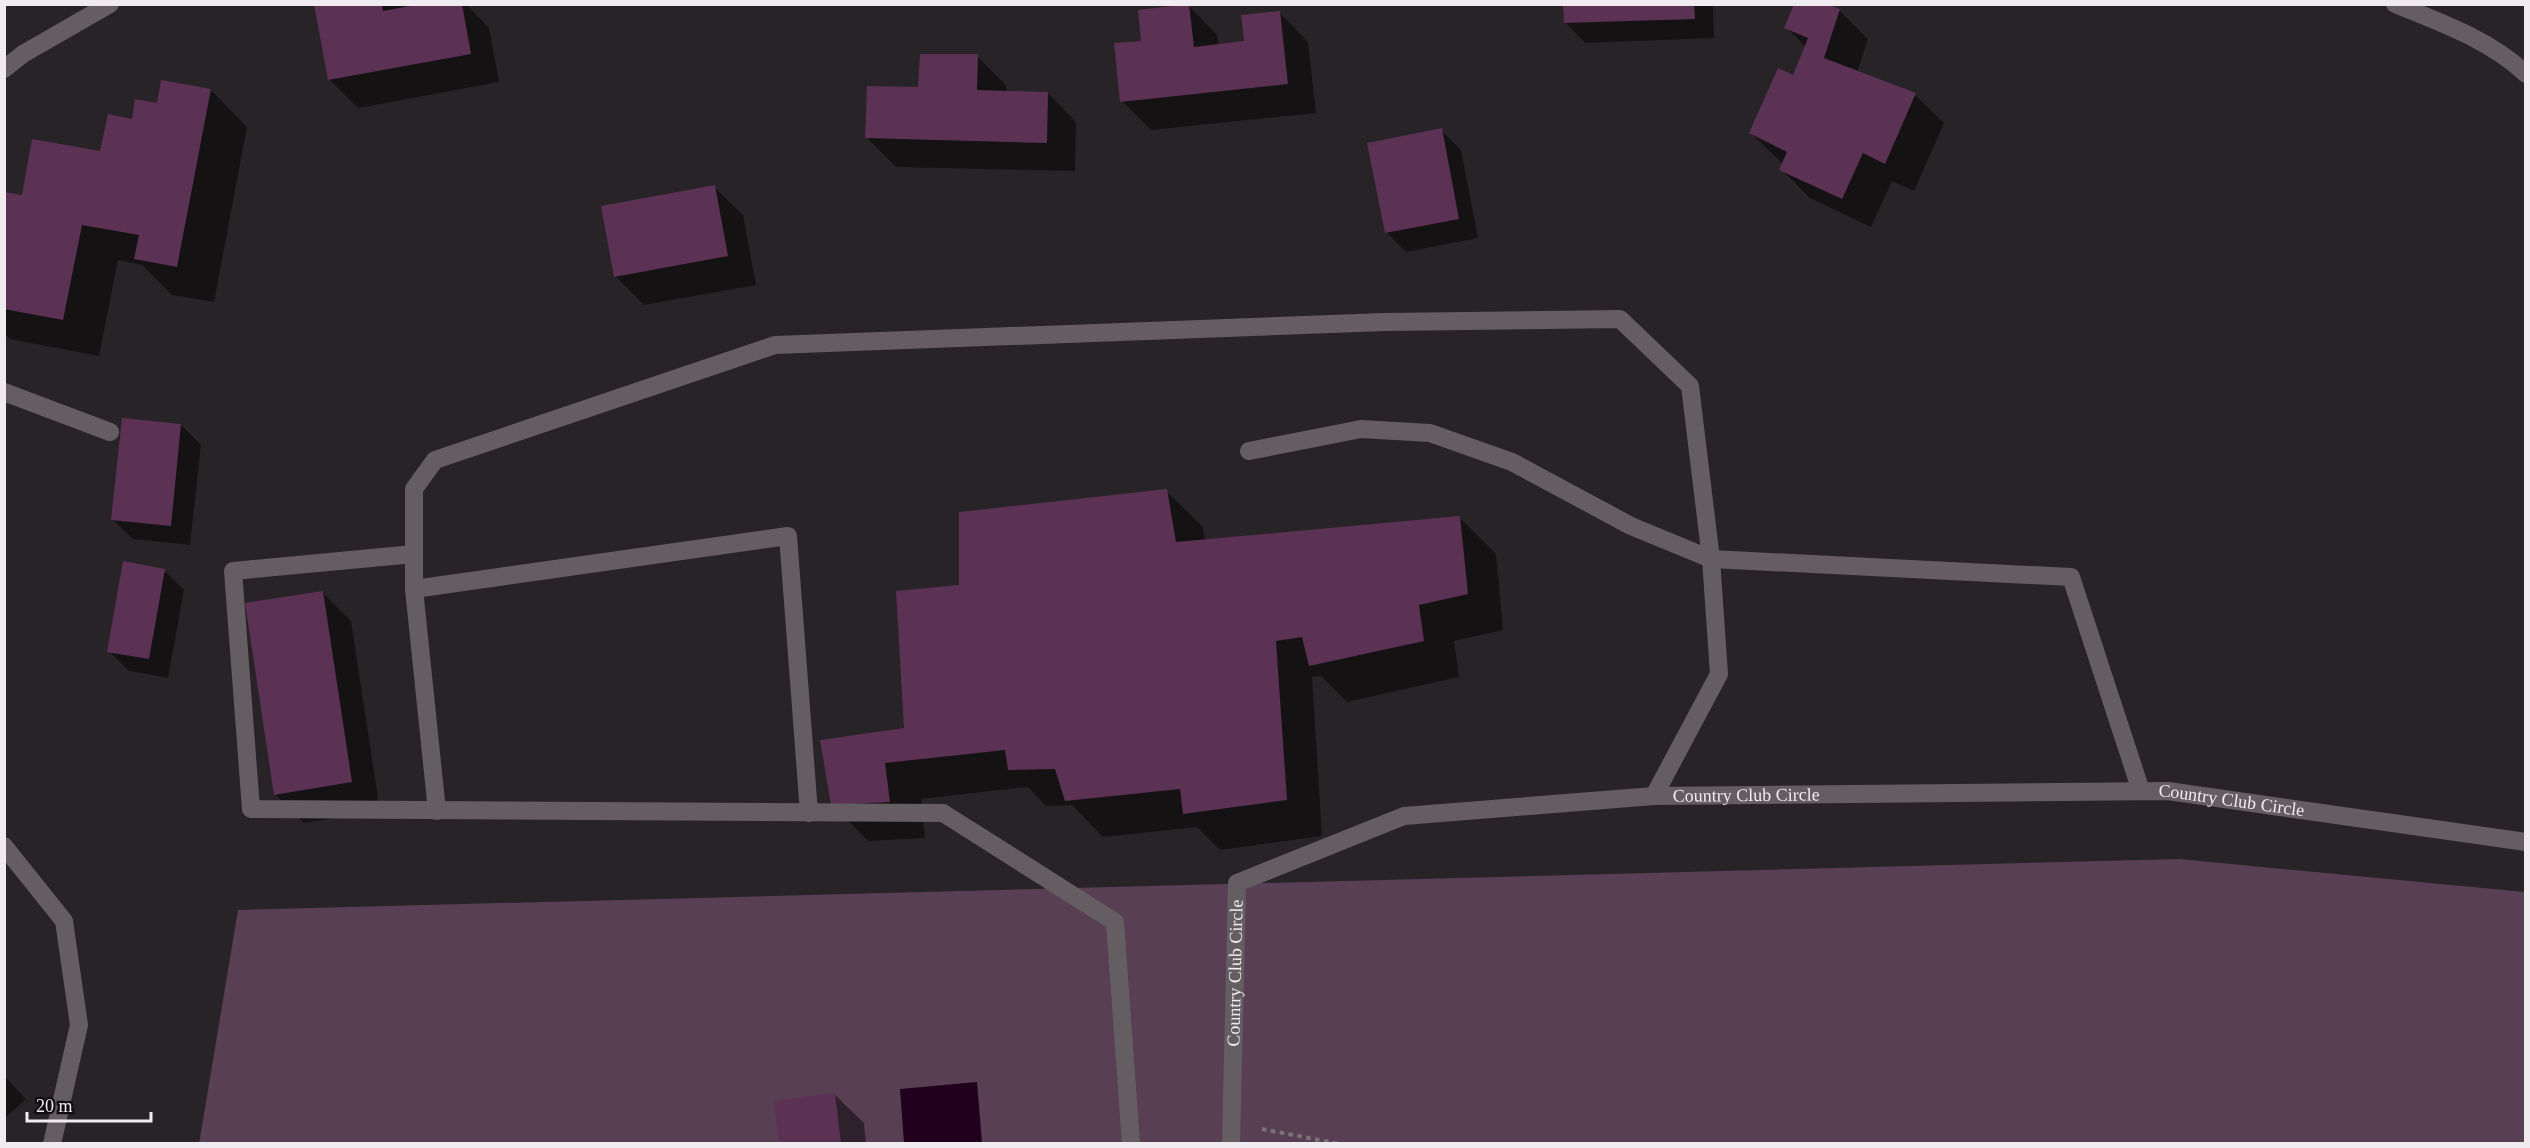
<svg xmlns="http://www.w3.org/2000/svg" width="2530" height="1148" viewBox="0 0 2530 1148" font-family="'Times New Roman',serif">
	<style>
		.green { fill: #593f54 }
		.water { fill: #21001d }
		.shadow { fill: #0007 }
		.building { fill: #5b3154 }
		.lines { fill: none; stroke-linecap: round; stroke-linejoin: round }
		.path { stroke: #777376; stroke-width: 4; stroke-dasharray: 4.5 4.5; stroke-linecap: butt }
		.minor { stroke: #645e62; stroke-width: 18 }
		.labels { text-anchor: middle; stroke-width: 6; stroke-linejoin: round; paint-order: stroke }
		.street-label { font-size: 18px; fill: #efebee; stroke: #0f0d0f }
	</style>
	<rect width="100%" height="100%" fill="#282327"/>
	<path class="green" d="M2179 859 2525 892V1143L199 1144 238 910Z"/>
	<path class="water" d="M977 1082 982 1143H904L900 1089Z"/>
	<path class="shadow" d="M316 4H404L405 9 429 4H466L489 28 499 82 358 108 329 79Z
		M1565 4H1713L1714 38 1585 43 1566 23Z
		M1189 6 1217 35 1219 46 1245 42 1280 13 1308 42 1316 113 1151 130 1122 101 1143 42Z
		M1839 10 1868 39 1857 72 1915 95 1944 123 1914 191 1892 181 1871 227 1810 198 1781 169 1783 164 1751 133 1794 77 1806 47 1786 27Z
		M977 56 1006 85V92L1048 93 1076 122 1075 171 896 167 867 138 920 89Z
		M211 90 247 127 214 302 172 295 142 265 118 260 99 356 10 339 4 333V194L23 197 101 153 133 121 158 104Z
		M1441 130 1461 150 1478 238 1406 252 1386 232Z
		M714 187 743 215 756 285 644 305 615 276Z
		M181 425 201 445 190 545 133 539 113 520Z
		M1166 491 1203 527 1205 541 1459 517 1496 554 1503 630 1454 641 1459 677 1347 702 1321 676 1312 677 1322 836 1220 850 1197 827 1103 837 1072 805 1046 806 1028 787 921 799 925 838 868 841 832 804 905 729 960 586Z
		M164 570 184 590 168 678 129 671 109 651Z
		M322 592 351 621 380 811 304 823 275 794Z
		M4 1076 26 1099 4 1119Z
		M835 1095 864 1123 866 1144H780Z"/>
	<path class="building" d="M314 4H382L383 11 421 4H462L471 54 328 80Z
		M1189 4 1194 47 1244 41 1241 15 1280 11 1288 84 1120 102 1114 43 1141 41 1138 10Z
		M1563 4H1694L1695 19 1564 23Z
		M1794 4H1827L1840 9 1824 58 1916 93 1885 164 1863 153 1842 199 1779 170 1787 152 1749 133 1778 68 1793 75 1808 38 1784 28Z
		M920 54H978L977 90 1048 92 1047 143 865 138 867 86 918 87Z
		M161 80 211 89 177 267 134 259 139 235 82 225 63 320 4 309V192L22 195 32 139 100 151 108 114 132 119 135 99 157 103Z
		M1442 128 1459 219 1385 233 1367 143Z
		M715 185 728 256 614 277 601 206Z
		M122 418 181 424 171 526 111 520Z
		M1167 489 1176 542 1460 516 1468 594 1419 605 1424 641 1309 666 1302 637 1276 641 1287 800 1183 814 1180 789 1065 801 1055 769 1008 770 1005 750 885 763 890 802 831 805 820 740 904 728 896 591 959 585V512Z
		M123 561 165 569 149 659 107 652Z
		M323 591 352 782 274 795 245 603Z
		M835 1093 841 1144H779L774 1101Z"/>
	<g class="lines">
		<path class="path" d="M1262 1129 1340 1144"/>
		<g class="minor">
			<path d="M2395 4C2440 22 2490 40 2526 74"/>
			<path d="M4 69 23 54 110 4"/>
			<path d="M4 392 110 432"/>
			<path d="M1249 451 1361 429 1430 433 1512 462 1631 526 1711 559 2071 577 2141 791"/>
			<path d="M414 554 233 571 251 809 943 813 1115 922 1131 1144"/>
			<path d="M414 589 788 536 809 813"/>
			<path d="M437 811 414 589V489L435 460 775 345 1385 322 1620 319 1690 386 1711 559 1719 674 1654 796"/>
			<path d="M4 846 64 921 79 1025 52 1144"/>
			<path id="s1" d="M1231 1144 1237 883 1404 816 1654 796 2168 791 2526 842"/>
		</g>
	</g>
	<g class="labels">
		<g class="street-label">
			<text dy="6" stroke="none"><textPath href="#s1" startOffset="784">Country Club Circle</textPath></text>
			<text dy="6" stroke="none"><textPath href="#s1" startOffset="1270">Country Club Circle</textPath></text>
			<text dy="6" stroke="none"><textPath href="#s1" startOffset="171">Country Club Circle</textPath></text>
		</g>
	</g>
	<rect width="2530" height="1148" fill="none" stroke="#efebee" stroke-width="12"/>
	<path d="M27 1112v9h124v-9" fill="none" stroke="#efebee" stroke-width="3"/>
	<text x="36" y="1112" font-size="18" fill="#efebee" stroke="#0f0d0f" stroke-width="4.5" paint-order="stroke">20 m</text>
</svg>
